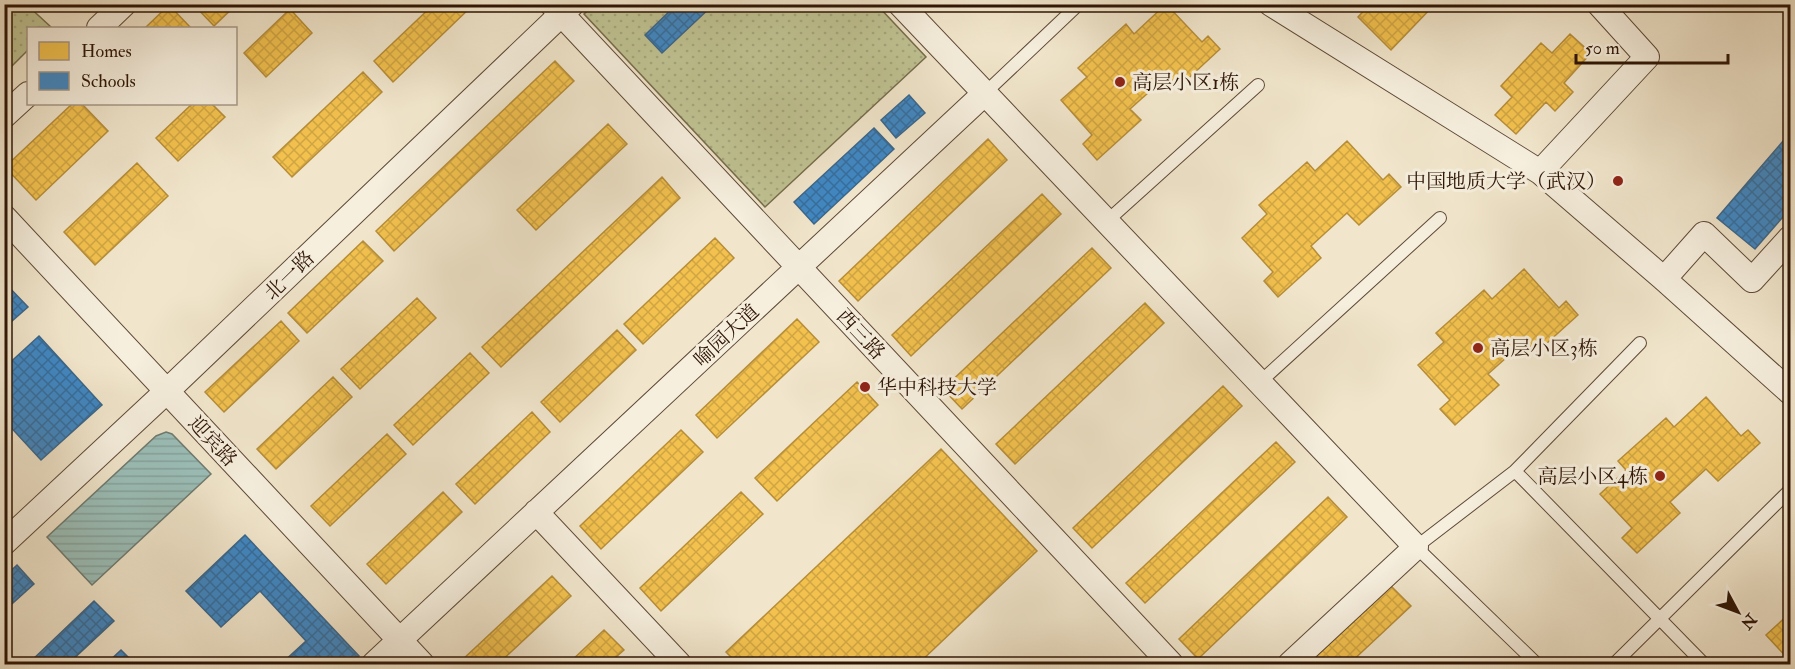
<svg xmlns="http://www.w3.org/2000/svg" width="1795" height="669" viewBox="0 0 1795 669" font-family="'IM FELL Double Pica','Noto Serif SC',serif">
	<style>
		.park { fill: url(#park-dots); stroke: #776c4c; stroke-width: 1.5 }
		.water { fill: url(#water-rules); stroke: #6f7b71; stroke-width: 1.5 }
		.homes { fill: url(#homes-cross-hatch); stroke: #b78d38; stroke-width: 1.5 }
		.schools { fill: url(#schools-cross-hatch); stroke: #3a668b; stroke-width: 1.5 }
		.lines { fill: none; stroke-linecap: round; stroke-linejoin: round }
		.lane-casing { stroke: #5f4937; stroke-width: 14 }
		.street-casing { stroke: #5f4937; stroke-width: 26 }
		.lane { stroke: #f6efde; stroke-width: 12 }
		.street { stroke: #f6efde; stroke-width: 24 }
		.poi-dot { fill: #8f2418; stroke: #f6efde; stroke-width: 2 }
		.labels { text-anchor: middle; stroke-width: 6; stroke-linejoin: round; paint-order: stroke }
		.poi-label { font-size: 20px; fill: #2e1505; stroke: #f6efde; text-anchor: start }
		.street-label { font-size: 20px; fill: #2e1505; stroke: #f6efde }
	</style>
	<defs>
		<pattern id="park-dots" width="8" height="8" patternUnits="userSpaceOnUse" patternTransform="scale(1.5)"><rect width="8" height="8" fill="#c0c393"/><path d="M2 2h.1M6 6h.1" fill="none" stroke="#a5a77d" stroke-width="1.8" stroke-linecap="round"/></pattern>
		<pattern id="water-rules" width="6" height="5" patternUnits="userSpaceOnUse" patternTransform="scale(1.5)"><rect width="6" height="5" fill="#9bbfb9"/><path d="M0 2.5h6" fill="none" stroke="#86a39e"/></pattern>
		<pattern id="homes-cross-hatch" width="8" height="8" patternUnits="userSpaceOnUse" patternTransform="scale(1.5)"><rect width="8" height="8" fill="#f2c14e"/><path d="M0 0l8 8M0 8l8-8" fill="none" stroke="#d0a543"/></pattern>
		<pattern id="schools-cross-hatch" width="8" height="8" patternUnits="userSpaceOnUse" patternTransform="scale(1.5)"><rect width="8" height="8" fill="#3f88c5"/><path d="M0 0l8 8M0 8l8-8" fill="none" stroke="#356e9e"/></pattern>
	</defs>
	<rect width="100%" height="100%" fill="#f1e6cc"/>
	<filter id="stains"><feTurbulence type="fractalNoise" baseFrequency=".00333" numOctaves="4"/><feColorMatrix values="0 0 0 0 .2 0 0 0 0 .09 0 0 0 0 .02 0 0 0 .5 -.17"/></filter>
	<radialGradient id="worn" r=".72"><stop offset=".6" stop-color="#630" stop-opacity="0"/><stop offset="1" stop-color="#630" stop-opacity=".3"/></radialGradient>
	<path class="park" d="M5 4 27 5 51 27 28 28V50L5 73Z
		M595 4 877 5 926 57 765 207 584 14Z"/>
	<path class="water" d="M166 432 172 434 211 474 92 585 47 537 156 436Z"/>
	<path class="homes" d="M193 4H237L214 26Z
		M434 4H474L393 82 374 61Z
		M1166 4 1202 42 1208 36 1220 49 1178 88 1167 76 1130 109 1141 120 1097 160 1083 144 1092 135 1061 100 1087 77 1078 68 1126 24 1134 34Z
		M1370 4H1435L1391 50 1358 17Z
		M169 5 191 28H145Z
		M290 9 312 33 266 77 244 53Z
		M1570 34 1591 53 1564 83 1573 92 1555 111 1546 102 1516 134 1495 115 1512 97 1501 86 1541 43 1552 53Z
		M555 61 574 81 394 251 376 231Z
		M363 72 382 92 292 177 273 157Z
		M72 104H82L108 131 36 200 5 167Z
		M192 104H212L225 117 178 161 156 138Z
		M608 124 627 144 536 230 517 210Z
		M988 139 1007 160 858 301 839 281Z
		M1347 141 1383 180 1389 174 1401 187 1359 225 1347 213 1311 246 1321 258 1278 297 1264 281 1273 272 1242 238 1267 214 1259 205 1307 162 1315 171Z
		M137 163 168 196 95 265 64 232Z
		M662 177 680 198 501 367 482 347Z
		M1042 194 1061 214 911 356 892 335Z
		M715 238 734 258 643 344 624 324Z
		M363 241 383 261 307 333 288 313Z
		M1092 248 1111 268 962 409 943 389Z
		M1524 269 1559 308 1566 301 1578 315 1536 353 1525 341 1488 374 1499 385 1455 425 1440 409 1450 400 1418 365 1444 342 1436 333 1484 290 1492 299Z
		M417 298 436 318 360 389 341 369Z
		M1145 303 1164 323 1015 464 996 444Z
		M797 319 819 342 717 438 696 415Z
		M281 321 299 341 224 412 205 392Z
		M617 330 636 350 560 422 541 402Z
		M470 353 489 373 413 445 394 425Z
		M333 377 352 397 276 469 257 449Z
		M857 382 878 405 777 501 755 478Z
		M1223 386 1242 406 1092 548 1073 528Z
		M1706 397 1741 436 1748 430 1760 443 1718 481 1706 469 1670 502 1680 513 1637 553 1622 538 1632 528 1600 494 1626 470 1618 461 1666 418 1674 427Z
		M532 412 550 432 475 504 456 484Z
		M681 430 703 452 601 549 580 526Z
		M387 434 406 454 330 526 311 506Z
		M1276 442 1295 462 1145 603 1126 583Z
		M941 449 1037 551 918 664H738L726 652Z
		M443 492 462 512 386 584 367 564Z
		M741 492 763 514 661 611 640 588Z
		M1328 497 1347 517 1198 659 1179 639Z
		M552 576 571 596 498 664H464L461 661Z
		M1391 586 1411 606 1349 664H1308Z
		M1790 613V661L1766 635Z
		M604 630 624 650 608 664H568Z"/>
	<path class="schools" d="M677 4H714L662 53 645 35Z
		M909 95 925 113 896 138 881 120Z
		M874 128 894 149 814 224 794 202Z
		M1790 133V209L1755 249 1717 218Z
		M4 282 28 307 4 328Z
		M39 336 102 405 41 460 4 420V368Z
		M245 535 359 656 350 664H281L306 641 260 591 221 627 186 591Z
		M17 565 34 584 4 611V577Z
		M94 601 114 621 68 664H28Z
		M121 650 135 664H106Z"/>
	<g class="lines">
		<g class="lane-casing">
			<path id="lane" d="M984 94 1079 4
				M1106 222 1258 85
				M1259 383 1440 218
				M1515 471 1704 664
				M1537 664 1416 547 1515 471 1640 343
				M1614 664 1790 490"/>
		</g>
		<g class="street-casing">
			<path id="street" d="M552 4 1171 664
				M900 4 1416 547 1290 664
				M1271 4 1540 172 1664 279 1790 392
				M99 28 124 4
				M4 116 28 94
				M1540 172 1647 57 1599 4
				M4 217 422 664
				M1664 279 1704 234 1752 280 1790 238
				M536 512 679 664
				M4 543 167 391 572 4
				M374 664 984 94"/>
		</g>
		<use href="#lane" class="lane"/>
		<use href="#street" class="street"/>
	</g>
	<g class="poi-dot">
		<circle cx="1120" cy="82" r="6"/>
		<circle cx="1618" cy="181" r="6"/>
		<circle cx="1478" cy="348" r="6"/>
		<circle cx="865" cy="387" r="6"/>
		<circle cx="1660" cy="476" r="6"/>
	</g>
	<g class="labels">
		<g class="poi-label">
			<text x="1132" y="89">高层小区1栋</text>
			<text x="1606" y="188" text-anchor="end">中国地质大学（武汉）</text>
			<text x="1490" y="355">高层小区3栋</text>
			<text x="877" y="394">华中科技大学</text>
			<text x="1648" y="483" text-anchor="end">高层小区4栋</text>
		</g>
		<g class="street-label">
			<text transform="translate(289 275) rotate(-44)" y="7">北一路</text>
			<text transform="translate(861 334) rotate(47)" y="7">西三路</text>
			<text transform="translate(726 335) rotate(-43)" y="7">喻园大道</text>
			<text transform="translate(213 441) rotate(47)" y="7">迎宾路</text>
		</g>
	</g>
	<rect width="1795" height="669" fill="none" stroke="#f1e6cc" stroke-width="24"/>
	<rect x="6" y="6" width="1783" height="657" fill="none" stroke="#2e1505" stroke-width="3"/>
	<rect x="12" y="12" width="1771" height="645" fill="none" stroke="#2e1505" stroke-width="1.5"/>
	<rect x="27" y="27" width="210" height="78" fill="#f6efde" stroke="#a69887" stroke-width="1.5"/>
	<rect x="39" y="42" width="30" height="18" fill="#f2c14e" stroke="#a69887" stroke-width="1.5"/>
	<text x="81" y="57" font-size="18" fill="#2e1505">Homes</text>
	<rect x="39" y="72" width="30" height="18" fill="#3f88c5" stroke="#a69887" stroke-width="1.5"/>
	<text x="81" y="87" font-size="18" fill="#2e1505">Schools</text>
	<g transform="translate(1738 612) rotate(131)" stroke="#f6efde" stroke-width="4.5" paint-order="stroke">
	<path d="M0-4.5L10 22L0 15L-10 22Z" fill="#2e1505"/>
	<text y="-9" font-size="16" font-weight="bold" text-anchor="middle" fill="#2e1505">N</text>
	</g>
	<path d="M1576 54v9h152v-9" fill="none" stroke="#2e1505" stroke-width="3"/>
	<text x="1585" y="54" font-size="18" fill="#2e1505" stroke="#f6efde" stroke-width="4.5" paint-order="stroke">50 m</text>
	<rect width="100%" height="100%" filter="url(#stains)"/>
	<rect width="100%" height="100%" fill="url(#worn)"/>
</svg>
